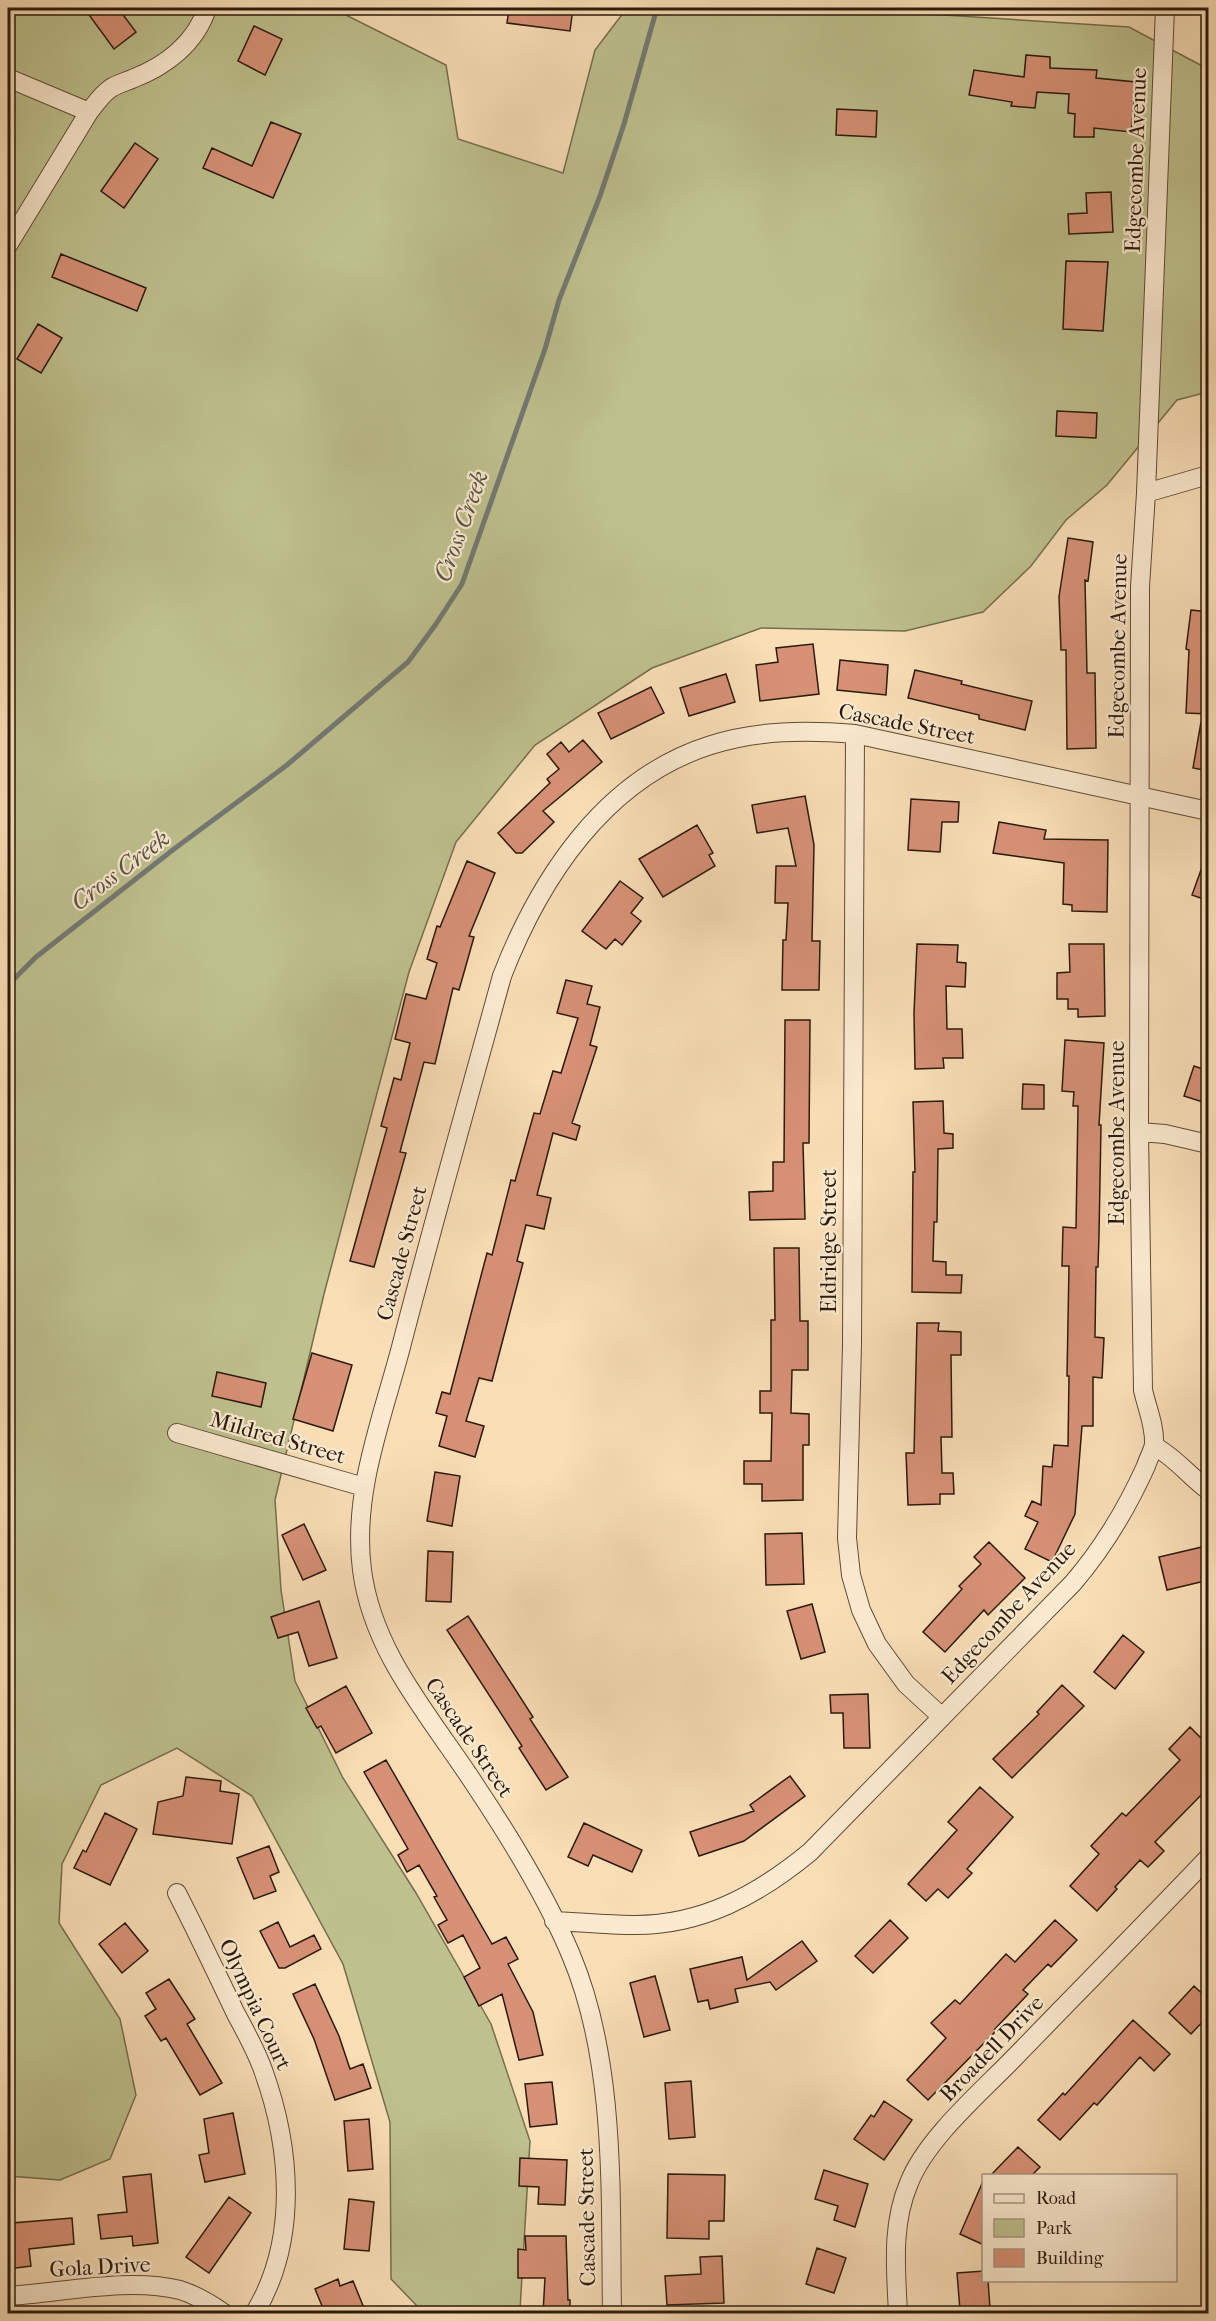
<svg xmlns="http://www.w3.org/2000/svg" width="1216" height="2321" viewBox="0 0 1216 2321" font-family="'IM FELL French Canon',serif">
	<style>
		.green { fill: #bec18e; stroke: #746e4e; stroke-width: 1.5 }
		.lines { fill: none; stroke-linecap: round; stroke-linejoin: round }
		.stream { stroke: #737974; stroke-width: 5 }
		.building { fill: #d79176; stroke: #2a1a0d; stroke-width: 1.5 }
		.street-casing { stroke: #5e4b37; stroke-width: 20 }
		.street { stroke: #fbead0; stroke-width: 18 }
		.labels { text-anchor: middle; stroke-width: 4.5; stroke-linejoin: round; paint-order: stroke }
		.street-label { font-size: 22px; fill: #2a1a0d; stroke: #fbead0 }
		.water-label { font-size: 24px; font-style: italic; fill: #545249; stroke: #fbead0 }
	</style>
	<rect width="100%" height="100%" fill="#f9deb6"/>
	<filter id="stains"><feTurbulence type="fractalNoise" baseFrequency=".00333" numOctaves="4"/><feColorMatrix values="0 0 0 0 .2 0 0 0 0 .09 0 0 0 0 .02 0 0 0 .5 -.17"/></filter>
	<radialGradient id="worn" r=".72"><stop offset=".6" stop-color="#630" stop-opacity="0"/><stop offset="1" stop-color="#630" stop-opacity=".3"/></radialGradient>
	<path class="green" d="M8 8H332L446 65 458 139 563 173 595 50 627 8H834L1129 27 1208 69V392L1177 400 1107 485 1066 520 1031 566 983 612 905 631 761 628 652 668 535 745 456 842 409 972 324 1294 275 1500 281 1590 295 1681 343 1778 416 1893 491 2024 530 2141 520 2310 518 2313H429L417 2306 391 2279 390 2122 343 1964 252 1796 177 1748 101 1785 62 1864 59 1923 120 2019 136 2095 110 2159 60 2180 8 2176Z"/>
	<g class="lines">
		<path class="stream" d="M8 985 36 957 174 849 287 765 408 662 436 624 462 584 545 349 559 300 600 196 624 124 657 8"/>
	</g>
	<path class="building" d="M84 8H118L136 32 114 49Z
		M509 8H573L570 31 507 23Z
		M254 26 282 39 265 75 238 61Z
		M1026 55 1050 57V68L1097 70 1096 78 1136 82 1131 132 1094 128V137H1074L1075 114 1068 113 1069 94 1037 92 1035 108 1011 106 1012 102 969 95 974 70 1024 77Z
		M837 109 877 111 876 137 836 135Z
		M271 122 301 134 273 198 203 168 212 148 252 166Z
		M135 143 158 159 124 208 101 191Z
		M1111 192 1113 232 1069 234 1068 214 1087 213 1086 193Z
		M61 254 146 288 137 311 52 277Z
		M1066 261 1108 262 1103 331 1063 329Z
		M38 324 62 338 41 373 17 359Z
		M1057 411 1097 413 1096 438 1056 436Z
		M1068 538 1093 542 1088 581 1085 580 1087 673H1095L1096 748 1067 749 1066 650H1061L1059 597Z
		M1191 610 1209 612V714L1186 713 1189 650 1186 649Z
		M813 644 819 694 760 701 756 665 778 662 776 648Z
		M840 660 888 665 886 695 837 690Z
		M915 670 962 681 961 684 1032 701 1025 730 979 719V715L908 698Z
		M726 674 735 702 689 716 680 688Z
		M651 687 664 713 611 739 598 713Z
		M1201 722H1209V771L1193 768Z
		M583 740 602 762 543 811 554 822 522 853H516L498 833 550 783 547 779 559 769 547 754 561 742 569 752Z
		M805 796 814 845 812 941H820L819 990H782L783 940H786L788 903H775L776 866H796L788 828 757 833 752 805Z
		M911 799 959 802 958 822H942L940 852 908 850Z
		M999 822 1046 830 1044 839 1108 840 1107 912 1072 911V905L1063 904 1064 863 993 853Z
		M697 825 713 853 709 855 715 866 663 897 639 859Z
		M1206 856H1209V901L1192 895Z
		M467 861 495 873 469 936 474 937 459 990 453 988 435 1064 424 1062 400 1152 406 1153 374 1267 350 1261 387 1128 381 1126 394 1078 401 1080 410 1043 395 1039 406 994 426 999 437 963 427 959 437 926 440 927Z
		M620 881 643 898 631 913 641 921 622 945 615 939 606 949 582 931Z
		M917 944 958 945 957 962 966 963 965 987 946 986 947 1029H962L963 1058H943L944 1068 915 1069 914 1013Z
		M1069 944H1104L1105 1016 1078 1017V1009H1068V999H1057V973L1070 972Z
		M566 980 592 986 587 1004 600 1007 590 1045 597 1047 572 1123 580 1126 576 1140 553 1133 537 1195 551 1198 544 1229 526 1225 517 1261 523 1263 492 1381 479 1378 466 1421 484 1426 475 1457 439 1446 447 1416 436 1413 442 1392 450 1394 487 1253 492 1255 511 1180 515 1181 534 1113 540 1114 553 1071 561 1073 578 1018 557 1013Z
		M785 1020H810L809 1143H803L805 1219 750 1220 749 1192 773 1191V1162H784Z
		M1065 1040 1104 1043 1099 1125H1101L1099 1235 1098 1267H1096L1095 1337 1104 1338 1102 1378 1093 1377V1426H1082L1075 1514 1052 1562 1025 1549 1038 1522 1025 1516 1032 1501 1041 1505 1043 1466 1052 1467 1054 1445 1068 1446 1069 1376H1067L1069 1266H1062L1063 1227 1076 1228 1078 1106H1073L1074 1092 1062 1091Z
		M1194 1066 1209 1071V1104L1184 1096Z
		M1023 1084 1044 1085V1109H1022Z
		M943 1101 944 1133 953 1134V1148L938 1149 937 1222H934L933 1261 946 1262V1275H962L961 1293 912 1292 913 1172H915L913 1102Z
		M774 1248H799L800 1321H808V1370H792L791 1413 809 1414V1445H803V1500L762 1501V1484H744V1461H771L772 1413H760V1391H771V1320H775Z
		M917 1323H939L938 1331 961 1332V1355H951L952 1437H941L942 1473H953L954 1494H940V1504L908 1505 906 1453H914Z
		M312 1353 352 1365 333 1431 293 1419Z
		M217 1372 266 1383 261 1407 212 1396Z
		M435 1472 460 1476 452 1526 427 1521Z
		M304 1524 326 1570 303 1580 282 1535Z
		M802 1533 804 1584 766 1585 765 1534Z
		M989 1542 1025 1578 988 1615 984 1610 945 1652 923 1632 962 1589 959 1586 981 1564 974 1557Z
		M1202 1547 1209 1580 1167 1590 1159 1557Z
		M428 1551 453 1552 451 1602 426 1601Z
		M319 1601 337 1658 309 1666 298 1632 278 1638 271 1617Z
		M812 1604 825 1652 801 1659 787 1611Z
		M468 1616 533 1717 530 1719 568 1777 546 1790 519 1748 522 1746 447 1630Z
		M1123 1635 1144 1652 1115 1689 1094 1672Z
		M1062 1685 1084 1706 1012 1778 993 1759 1039 1714 1037 1712Z
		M346 1686 372 1733 336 1753 321 1726 317 1728 306 1708Z
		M868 1694 870 1748H844L843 1713H831L830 1695Z
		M1190 1727 1200 1737 1209 1732V1787L1155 1842 1164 1851 1148 1867 1140 1860 1115 1887 1117 1889 1097 1911 1070 1886 1099 1854 1091 1846 1122 1813 1126 1816 1180 1760 1169 1749Z
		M386 1760 492 1944 506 1937 518 1959 508 1964 533 2012 543 2055 519 2060 502 1994 479 2006 464 1977 480 1968 463 1935 448 1943 438 1925 447 1920 434 1897 437 1896 419 1865 407 1872 398 1855 408 1849 364 1772Z
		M790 1776 805 1796 744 1841 699 1856 690 1832 754 1811 750 1805Z
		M186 1777 221 1781 220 1791 239 1794 232 1844 153 1834 158 1802 183 1796Z
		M980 1787 1013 1817 967 1869 972 1873 948 1898 938 1889 926 1901 908 1884 957 1830 948 1822Z
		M105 1813 137 1829 110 1885 74 1868 83 1850 86 1852Z
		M584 1823 642 1850 632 1872 593 1855 588 1866 568 1857Z
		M269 1846 279 1872 270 1876 276 1891 254 1899 237 1858Z
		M890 1920 908 1938 873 1973 855 1956Z
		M1055 1920 1077 1940 1051 1967 1048 1964 1023 1990 1028 1994 995 2029 997 2030 928 2100 907 2080 946 2038 931 2023 955 2000 960 2004 1006 1954 1015 1962Z
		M278 1922 290 1947 314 1935 321 1949 285 1968H279L260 1931Z
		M125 1923 148 1951 122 1973 99 1944Z
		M802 1941 817 1961 776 1990 770 1982 735 1989 738 2002 710 2009 708 2000 698 2002 690 1969 742 1957 747 1980Z
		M655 1976 670 2030 644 2037 630 1983Z
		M169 1979 195 2019 187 2024 222 2083 200 2095 166 2038 161 2041 145 2016 156 2009 146 1993Z
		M315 1984 339 2036 350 2069 363 2064 371 2088 335 2100 314 2039 293 1994Z
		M1194 1986 1209 2000V2015L1191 2034 1169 2013Z
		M1133 2020 1170 2054 1154 2071 1140 2057 1097 2105 1094 2103 1060 2140 1038 2120 1063 2093 1065 2095Z
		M691 2081 695 2137 669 2139 665 2083Z
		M552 2082 557 2124 530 2127 525 2084Z
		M884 2101 912 2120 884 2160 854 2139 871 2115 874 2117Z
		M233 2113 245 2174 205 2182 199 2155 209 2153 204 2119Z
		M369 2119 373 2169 348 2171 344 2121Z
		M1018 2147 1040 2167 1032 2175H991Z
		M520 2158 567 2160 565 2205 538 2204 539 2187 519 2186Z
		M824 2170 868 2184 855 2227 834 2220 838 2206 815 2199Z
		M151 2174 158 2243 133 2246 132 2236 101 2239 98 2215 127 2212 123 2177Z
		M668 2174 725 2175 724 2221H709V2239L667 2238Z
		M984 2179V2245L960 2234Z
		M229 2197 251 2213 209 2273 186 2257Z
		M349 2199 374 2202 369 2251 344 2249Z
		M72 2218 74 2244 29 2249 31 2266 8 2269V2244L14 2243 12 2223Z
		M525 2236H566L568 2300H570V2313H543L545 2278H518V2249L526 2250Z
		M817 2248 846 2258 834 2293 806 2284Z
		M722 2256 724 2303 667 2305 665 2276 701 2274 700 2257Z
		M984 2271V2280H988L990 2308 960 2310 957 2273Z
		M338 2279 340 2286 353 2281 366 2313H325L315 2289Z"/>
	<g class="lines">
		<g class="street-casing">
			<path id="street" d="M8 78 89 112
				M8 245 89 112C96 103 102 94 111 88 118 84 125 82 132 79 166 66 196 43 207 8
				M1146 493 1208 475
				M855 734 852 1345 847 1538 851 1575 861 1610 877 1644 906 1684 942 1717
				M1139 1132 1165 1134 1208 1144
				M177 1433 364 1487
				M1154 1446C1175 1457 1189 1476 1208 1490
				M177 1893C197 1932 216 1972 235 2012 245 2031 256 2050 263 2070 291 2147 299 2241 254 2314
				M554 1921C580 1922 606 1925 632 1925 701 1926 758 1895 810 1852L1073 1583C1103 1548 1127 1508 1146 1466 1148 1459 1153 1451 1154 1444 1155 1426 1147 1408 1143 1390L1139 1132 1140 587 1146 493 1165 8
				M8 2296C61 2293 128 2277 180 2290 196 2295 211 2304 225 2314
				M612 2314C610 2197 617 2064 571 1955 547 1898 511 1839 477 1788 432 1718 373 1655 362 1570 352 1494 382 1419 401 1347 433 1223 468 1100 502 976 540 878 605 778 711 745 758 730 807 730 855 734L1208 811
				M898 2314C896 2269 891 2225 909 2183 926 2139 981 2092 1014 2058 1079 1991 1144 1925 1208 1858"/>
		</g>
		<use href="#street" class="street"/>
	</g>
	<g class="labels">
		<g class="street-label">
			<text transform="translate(1135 160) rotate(-88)" y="8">Edgecombe Avenue</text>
			<text transform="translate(1117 646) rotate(-89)" y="8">Edgecombe Avenue</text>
			<text transform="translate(907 723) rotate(11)" y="8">Cascade Street</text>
			<text transform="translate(1116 1133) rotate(-90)" y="8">Edgecombe Avenue</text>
			<text transform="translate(828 1241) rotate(-90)" y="8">Eldridge Street</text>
			<text transform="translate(401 1253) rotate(-75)" y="8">Cascade Street</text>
			<text transform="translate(278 1437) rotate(16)" y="8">Mildred Street</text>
			<text transform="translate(1008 1612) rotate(-47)" y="8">Edgecombe Avenue</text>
			<text transform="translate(470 1737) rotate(56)" y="8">Cascade Street</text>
			<text transform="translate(256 2004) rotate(65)" y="8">Olympia Court</text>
			<text transform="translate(991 2048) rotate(-46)" y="8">Broadell Drive</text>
			<text transform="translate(586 2217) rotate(-91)" y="8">Cascade Street</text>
			<text transform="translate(100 2266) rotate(-3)" y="8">Gola Drive</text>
		</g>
		<g class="water-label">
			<text transform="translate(461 526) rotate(-70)" y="8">Cross Creek</text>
			<text transform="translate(120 870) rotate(-37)" y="8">Cross Creek</text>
		</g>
	</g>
	<rect width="1216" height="2321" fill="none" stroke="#f9deb6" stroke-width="30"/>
	<rect x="9" y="9" width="1198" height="2303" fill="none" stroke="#2a1a0d" stroke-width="3"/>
	<rect x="15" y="15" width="1186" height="2291" fill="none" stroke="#2a1a0d" stroke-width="1.5"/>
	<rect x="982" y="2174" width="195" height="108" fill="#fbead0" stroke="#a79782" stroke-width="1.5"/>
	<rect x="994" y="2194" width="30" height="9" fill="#fbead0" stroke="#a79782" stroke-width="1.5"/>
	<text x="1036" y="2204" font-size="18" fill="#2a1a0d">Road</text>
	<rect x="994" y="2219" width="30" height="18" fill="#bec18e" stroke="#a79782" stroke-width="1.5"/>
	<text x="1036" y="2234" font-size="18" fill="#2a1a0d">Park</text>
	<rect x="994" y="2249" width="30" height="18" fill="#d79176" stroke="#a79782" stroke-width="1.5"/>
	<text x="1036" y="2264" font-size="18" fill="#2a1a0d">Building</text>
	<rect width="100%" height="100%" filter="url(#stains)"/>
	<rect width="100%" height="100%" fill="url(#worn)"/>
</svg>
